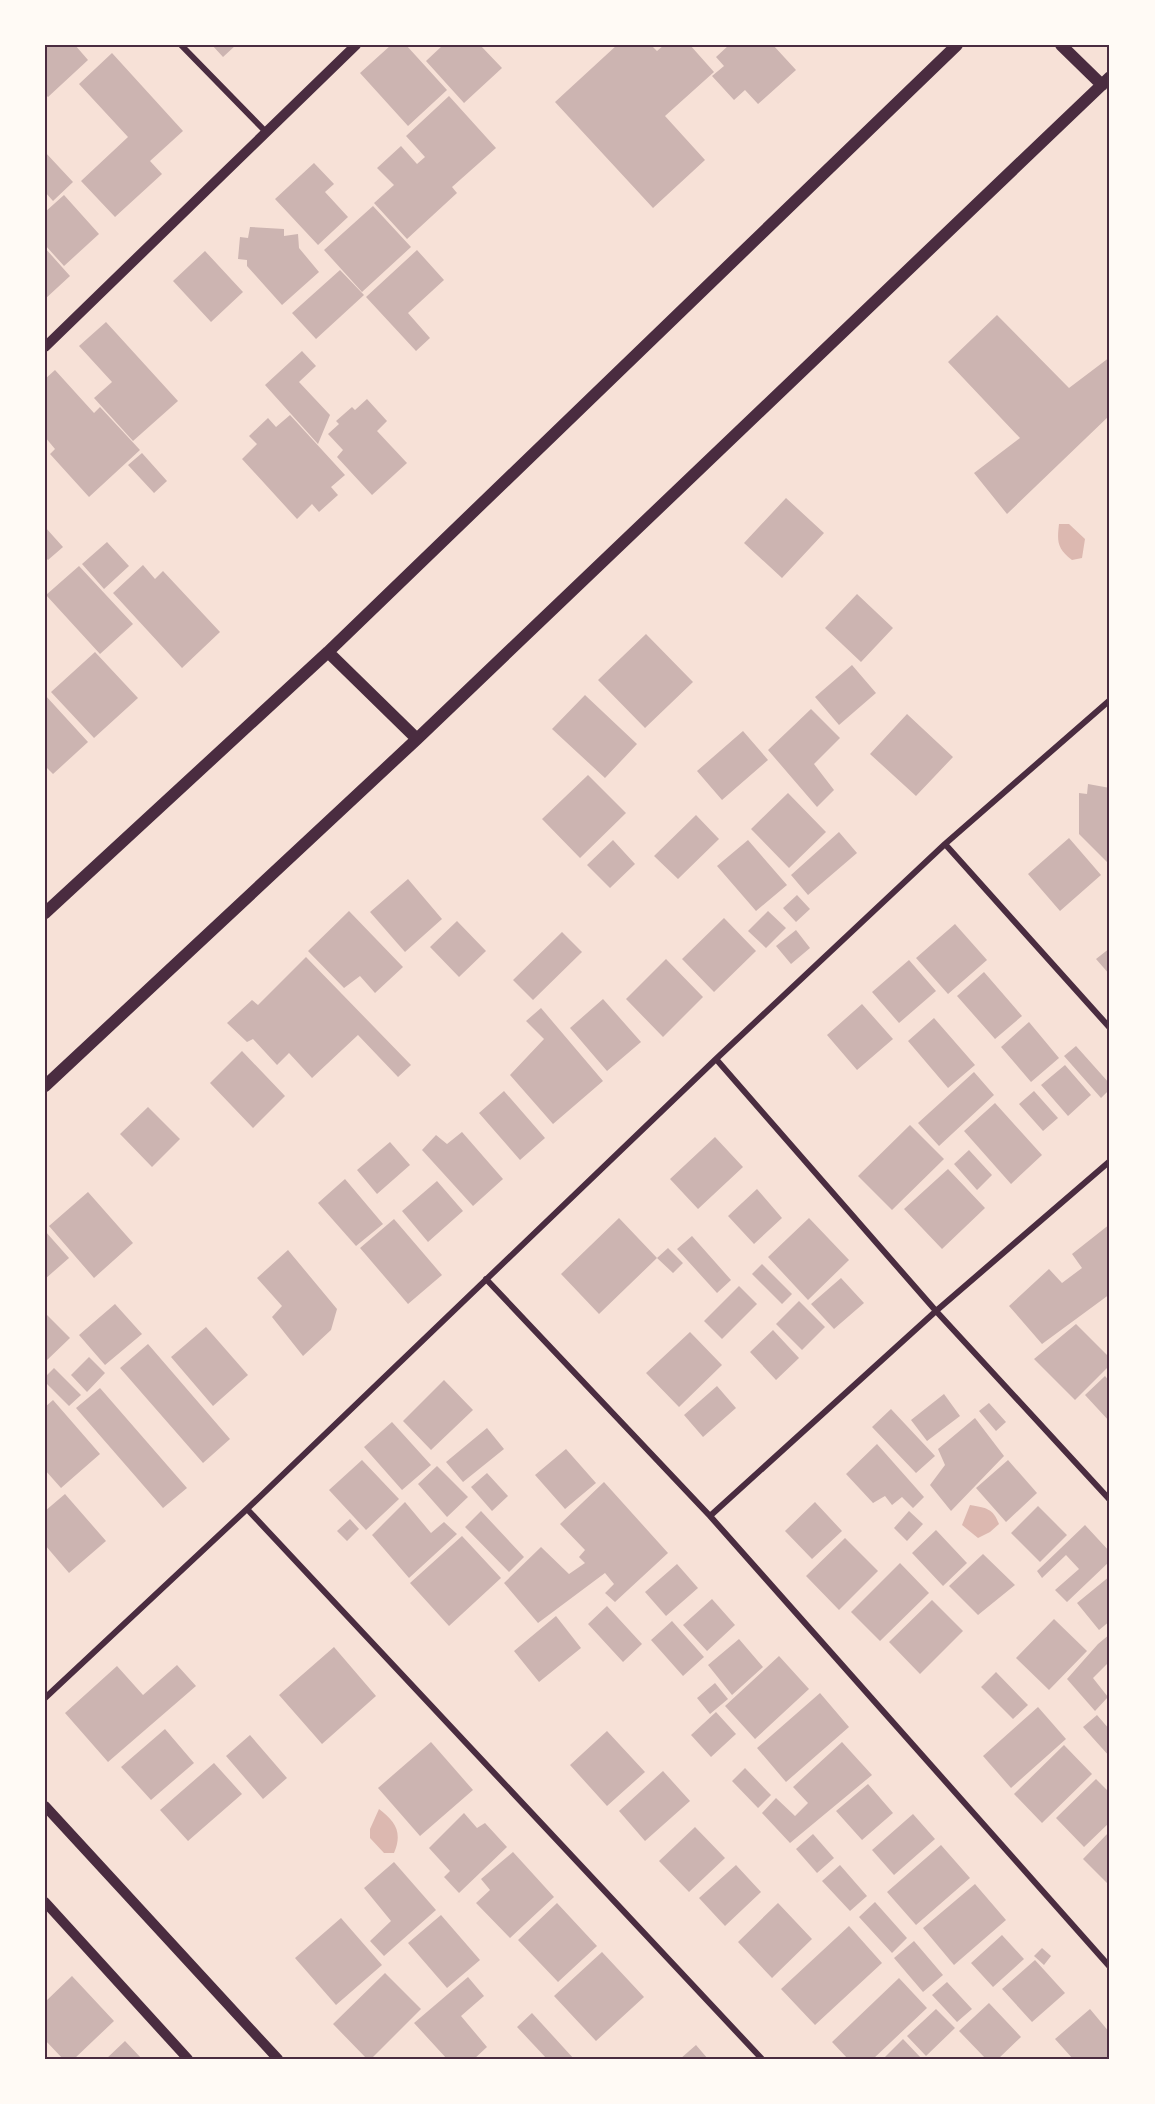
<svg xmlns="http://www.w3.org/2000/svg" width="1155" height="2104" viewBox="0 0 1155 2104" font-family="'Work Sans',sans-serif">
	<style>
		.water { fill: #dcb8b0 }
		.building { fill: #ccb4b1 }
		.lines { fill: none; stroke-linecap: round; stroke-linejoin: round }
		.minor { stroke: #4a2c40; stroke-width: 6 }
		.tertiary { stroke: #4a2c40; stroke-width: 10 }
		.secondary { stroke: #4a2c40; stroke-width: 12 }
		.neatline { fill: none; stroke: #4a2c40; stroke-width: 2 }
	</style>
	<rect width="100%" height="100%" fill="#f7e1d7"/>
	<path class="water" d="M1059 524H1069L1085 539 1082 558 1072 560C1057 548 1057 542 1059 524Z
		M970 1505C986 1508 993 1508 999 1524L990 1532 978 1538 962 1525Z
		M379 1809C395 1821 403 1832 394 1853H384L370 1838V1829Z"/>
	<path class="building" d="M45 45H75L88 60 48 97 45 94Z
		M212 45H236L223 57Z
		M391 45H406L447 90 408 126 360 73Z
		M443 45H480L502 68 464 103 426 61Z
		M617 45H651L657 51 664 45H690L714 72 665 116 705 160 653 208 555 102Z
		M729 45H773L796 70 758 104 745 90 734 100 712 76 724 66 716 57Z
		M112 53 183 131 150 161 162 174 115 217 81 181 128 137 79 84Z
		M449 96 496 148 452 187 457 193 407 239 374 203 394 185 377 168 401 146 417 164 425 157 406 136Z
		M45 152 73 182 53 201 45 192Z
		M314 163 334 184 325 192 348 217 318 245 275 199Z
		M64 195 99 234 64 266 45 245V212Z
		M373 206 411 247 362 292 324 250Z
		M250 227 284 229V236L298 234 299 248 319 272 282 305 247 266V260L238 259 240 237 248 238Z
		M45 248 70 276 45 299Z
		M417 250 444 280 408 313 430 338 416 351 366 297Z
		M205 251 243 292 211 322 173 281Z
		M340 270 364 295 316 339 292 313Z
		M997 315 1069 388 1110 357V415L1007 514 974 473 1020 438 948 362Z
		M106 322 178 401 133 441 94 398 112 382 79 346Z
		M302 351 316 366 299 382 330 415 318 444 265 385Z
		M55 370 94 413 100 407 140 450 89 497 50 454 55 449 45 437V379Z
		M367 399 387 421 377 431 407 463 372 495 337 457 343 450 328 434 339 424 336 421 352 407 355 410Z
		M290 415 345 475 331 487 338 495 319 512 312 504 297 519 242 459 257 444 249 436 268 418 276 427Z
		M142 453 167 481 154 493 128 465Z
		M786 498 824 533 782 578 744 543Z
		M45 527 63 547 48 560 45 557Z
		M107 542 129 566 104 589 82 564Z
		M143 565 155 579 163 571 220 632 182 668 113 593Z
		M79 566 133 624 100 654 46 595Z
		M857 594 893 628 861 662 825 628Z
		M646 634 693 682 645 728 598 680Z
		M95 652 138 698 94 738 51 692Z
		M852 665 876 693 839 725 815 697Z
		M45 695 88 742 53 774 45 766Z
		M585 695 637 744 605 778 552 729Z
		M811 709 840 738 814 764 834 790 817 807 768 750Z
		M907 714 953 757 916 796 870 754Z
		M743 731 768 760 722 800 697 771Z
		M588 775 626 813 580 858 542 819Z
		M1088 784 1110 788V865L1079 834V793L1087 794Z
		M788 793 826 832 789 868 751 829Z
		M696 815 719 839 678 879 654 856Z
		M839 832 857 853 808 895 791 875Z
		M1069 838 1101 875 1060 911 1028 874Z
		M613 840 635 864 610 888 587 865Z
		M748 840 787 885 756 911 717 866Z
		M408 879 442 919 405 952 370 912Z
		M797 895 810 909 796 922 783 908Z
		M349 911 403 967 375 993 360 976 344 988 308 951Z
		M768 911 786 928 766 948 748 931Z
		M724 918 756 951 714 992 682 959Z
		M457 921 486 951 459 977 430 947Z
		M955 924 987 960 948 994 916 958Z
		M796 930 810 948 791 964 776 946Z
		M562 932 582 952 533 1000 513 980Z
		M1110 948V975L1096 959Z
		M306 957 411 1065 398 1077 358 1035 312 1078 289 1053 277 1065 253 1039 247 1042 227 1023 252 1000 258 1005Z
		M666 959 703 997 663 1037 626 999Z
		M909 960 936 991 899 1023 872 992Z
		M984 972 1022 1016 995 1039 957 996Z
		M603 999 641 1042 607 1071 570 1028Z
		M862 1004 893 1039 857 1070 827 1035Z
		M541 1008 603 1081 553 1124 510 1075 544 1039 526 1021Z
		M934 1018 975 1065 948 1088 908 1041Z
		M1029 1022 1059 1058 1031 1082 1001 1047Z
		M1076 1046 1110 1084V1089L1101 1098 1064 1056Z
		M242 1051 285 1096 253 1128 210 1083Z
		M1065 1065 1091 1095 1068 1116 1041 1085Z
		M974 1072 994 1095 939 1146 918 1123Z
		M504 1091 545 1138 520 1160 479 1113Z
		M1034 1091 1058 1118 1043 1131 1019 1104Z
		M995 1103 1042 1155 1011 1184 964 1131Z
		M148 1107 180 1139 152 1167 120 1134Z
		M910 1125 944 1159 892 1210 858 1176Z
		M462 1132 503 1179 473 1206 422 1150 436 1135 447 1144Z
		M715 1137 743 1167 698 1209 670 1179Z
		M390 1142 410 1165 377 1194 357 1170Z
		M969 1150 992 1175 977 1190 954 1164Z
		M948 1169 985 1208 942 1249 904 1209Z
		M345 1179 383 1224 356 1246 318 1203Z
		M437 1181 463 1211 428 1242 402 1211Z
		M757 1189 782 1218 754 1244 728 1216Z
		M88 1192 133 1243 94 1278 49 1226Z
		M619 1218 657 1258 599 1314 561 1274Z
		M809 1218 849 1260 808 1300 768 1257Z
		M394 1219 442 1275 408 1304 360 1248Z
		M1110 1224V1294L1042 1344 1009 1306 1049 1269 1062 1283 1082 1268 1072 1254Z
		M45 1231 69 1258 45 1279Z
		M692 1236 731 1280 717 1293 677 1249Z
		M668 1248 683 1263 673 1273 657 1258Z
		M288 1250 337 1309 331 1330 303 1356 272 1317 282 1306 257 1278Z
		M762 1264 792 1294 782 1304 752 1274Z
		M841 1278 864 1303 834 1329 811 1304Z
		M739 1286 757 1304 722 1339 704 1321Z
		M799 1301 825 1327 802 1350 776 1324Z
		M115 1304 142 1334 105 1365 79 1335Z
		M45 1313 70 1338 45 1362Z
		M1076 1324 1110 1358V1365L1075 1400 1034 1359Z
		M206 1327 248 1375 213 1406 171 1357Z
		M773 1330 799 1358 776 1380 750 1352Z
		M690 1332 722 1365 679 1407 646 1373Z
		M148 1344 230 1439 203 1463 120 1368Z
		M89 1357 105 1373 87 1392 71 1375Z
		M54 1368 81 1395 69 1406 45 1382V1377Z
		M1105 1376 1110 1382V1422L1085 1395Z
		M444 1380 473 1410 431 1450 403 1421Z
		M717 1386 736 1408 703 1437 684 1415Z
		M100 1388 187 1488 163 1508 76 1408Z
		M944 1394 960 1416 927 1441 911 1420Z
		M53 1400 100 1454 61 1488 45 1470V1407Z
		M989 1403 1006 1422 996 1431 979 1411Z
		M891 1409 935 1456 916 1473 872 1427Z
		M975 1418 1004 1456 951 1511 930 1485 945 1465 938 1449Z
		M392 1422 431 1465 402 1490 364 1447Z
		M487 1428 504 1449 463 1482 446 1462Z
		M877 1444 924 1497 913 1508 902 1497 892 1505 885 1496 873 1503 846 1474Z
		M566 1449 596 1483 565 1509 535 1475Z
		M362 1460 399 1499 366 1530 329 1490Z
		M1008 1460 1037 1493 1006 1522 976 1488Z
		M437 1466 468 1497 447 1517 418 1484Z
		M487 1473 508 1496 492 1511 471 1487Z
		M604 1482 668 1553 615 1602 605 1593 614 1584 605 1573 538 1623 504 1583 541 1547 569 1574 585 1563 579 1557 585 1550 560 1524Z
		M65 1494 106 1541 69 1573 45 1545V1511Z
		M405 1502 431 1533 444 1522 457 1534 409 1578 372 1535Z
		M815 1502 842 1531 812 1559 785 1531Z
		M1038 1506 1067 1535 1040 1562 1011 1533Z
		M481 1511 524 1557 509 1572 465 1527Z
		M909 1511 923 1524 907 1541 894 1528Z
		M350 1519 359 1529 347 1541 337 1531Z
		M1085 1525 1110 1552V1561L1067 1602 1055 1590 1079 1569 1066 1555 1042 1578 1037 1571Z
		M936 1530 967 1563 943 1586 912 1553Z
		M462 1536 501 1578 449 1626 410 1583Z
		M845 1538 878 1571 839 1610 806 1576Z
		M983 1554 1015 1585 978 1615 949 1586Z
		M900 1563 929 1593 880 1641 851 1612Z
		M677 1564 698 1588 666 1616 645 1592Z
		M1110 1576V1621L1099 1630 1077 1603Z
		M712 1599 735 1625 707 1651 683 1625Z
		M932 1600 963 1631 920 1674 889 1642Z
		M607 1606 642 1644 623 1662 588 1624Z
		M556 1616 581 1648 539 1682 514 1651Z
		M1054 1619 1087 1651 1049 1690 1016 1658Z
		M672 1621 704 1657 683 1676 651 1640Z
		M1110 1634V1661L1093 1678 1108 1697 1095 1711 1067 1679 1098 1644Z
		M739 1639 763 1667 732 1695 708 1665Z
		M334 1647 376 1696 322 1744 279 1695Z
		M779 1656 809 1689 755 1739 725 1706Z
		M177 1665 196 1686 108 1762 65 1713 117 1666 143 1695Z
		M996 1672 1028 1705 1013 1719 981 1687Z
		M715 1683 728 1699 710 1714 697 1698Z
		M820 1693 849 1727 786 1782 757 1748Z
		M1038 1707 1066 1739 1011 1788 983 1756Z
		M716 1712 736 1734 711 1757 691 1735Z
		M1097 1715 1110 1730V1757L1083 1727Z
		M165 1729 194 1763 151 1800 121 1767Z
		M607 1731 645 1772 607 1806 570 1765Z
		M250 1735 287 1778 263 1799 226 1756Z
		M431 1742 473 1790 420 1836 378 1788Z
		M842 1742 872 1775 790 1843 762 1813 776 1798 795 1816 808 1803 793 1787Z
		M1064 1745 1092 1774 1042 1823 1014 1794Z
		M214 1763 242 1794 188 1841 160 1810Z
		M745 1768 771 1795 758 1808 732 1781Z
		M663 1771 690 1801 645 1841 619 1811Z
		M1096 1779 1110 1793V1822L1084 1847 1056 1818Z
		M868 1784 893 1813 862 1840 836 1811Z
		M464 1813 477 1828 485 1823 507 1847 459 1893 444 1877 450 1871 429 1848Z
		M913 1814 935 1839 894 1875 872 1850Z
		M695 1827 725 1858 689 1892 659 1861Z
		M1110 1831V1886L1083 1859Z
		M813 1834 834 1858 817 1873 796 1849Z
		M941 1845 970 1878 916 1925 887 1892Z
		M513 1852 554 1897 510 1938 476 1903 490 1890 481 1879Z
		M394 1862 436 1910 384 1956 370 1941 391 1921 364 1888Z
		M736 1865 761 1892 725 1926 699 1898Z
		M840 1865 867 1896 850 1911 822 1881Z
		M975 1884 1006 1920 954 1965 923 1928Z
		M875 1902 907 1938 892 1953 859 1917Z
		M557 1903 597 1946 558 1982 518 1940Z
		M778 1903 812 1939 772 1978 738 1942Z
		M441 1915 480 1960 447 1988 408 1943Z
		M341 1918 382 1965 336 2005 295 1958Z
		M849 1926 882 1963 815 2025 781 1989Z
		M1002 1935 1024 1959 993 1987 971 1963Z
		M914 1941 943 1975 923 1992 894 1958Z
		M1042 1948 1051 1956 1044 1965 1034 1956Z
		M602 1952 644 1997 596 2041 554 1996Z
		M1035 1960 1065 1993 1032 2022 1002 1989Z
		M385 1973 421 2009 371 2059H367L333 2024Z
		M72 1976 114 2021 74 2059H63L45 2040V2002Z
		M468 1977 484 1996 461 2016 487 2047 474 2059H447L414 2023Z
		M899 1978 927 2008 873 2059H848L832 2042Z
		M947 1982 972 2009 957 2022 932 1995Z
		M989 2003 1021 2037 998 2059H986L959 2031Z
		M936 2009 955 2028 926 2056 907 2036Z
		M1090 2009 1110 2033V2059H1073L1055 2039Z
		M532 2013 574 2059H547L517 2027Z
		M903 2039 922 2059H883Z
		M125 2041 142 2059H106Z
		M696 2045 708 2059H680Z"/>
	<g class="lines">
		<path class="minor" d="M181 45 266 132
			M945 844 1110 1028
			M716 1059 936 1311 1110 1500
			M486 1279 710 1516 1110 1967
			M247 1509 762 2059
			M710 1516 936 1311 1110 1161
			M45 1698 247 1509 716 1059 945 844 1110 700"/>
		<path class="tertiary" d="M45 347 356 45
			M45 1806 278 2059
			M45 1902 188 2059"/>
		<path class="secondary" d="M1061 45 1102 85
			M328 652 417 739
			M45 913 328 652 957 45
			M45 1086 417 739 1110 77"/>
	</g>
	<rect width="1155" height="2104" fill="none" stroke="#fffaf5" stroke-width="93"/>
	<rect x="46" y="46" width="1062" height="2012" class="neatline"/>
</svg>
